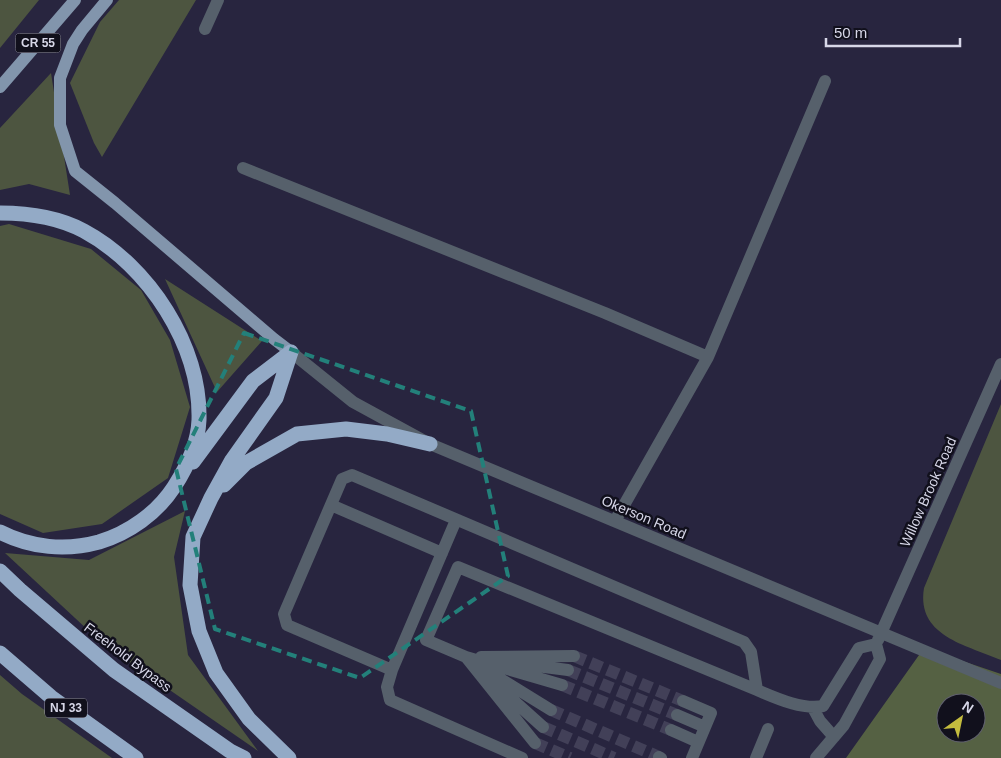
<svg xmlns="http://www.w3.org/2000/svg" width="1001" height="758" viewBox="0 0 1001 758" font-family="Helvetica,sans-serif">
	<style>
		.green { fill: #4d5540 }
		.forest { fill: #556143; fill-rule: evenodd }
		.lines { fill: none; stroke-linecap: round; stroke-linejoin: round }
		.minor-tunnel { stroke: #424058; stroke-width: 12; stroke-dasharray: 12 6; stroke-linecap: butt }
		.minor { stroke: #56606b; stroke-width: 12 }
		.major { stroke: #8295ac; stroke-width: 12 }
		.highway { stroke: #93aac6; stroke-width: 15 }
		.marked { fill: none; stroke: #23807a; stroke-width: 4; stroke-dasharray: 10 6; stroke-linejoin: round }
		.labels { text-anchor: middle; stroke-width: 5; stroke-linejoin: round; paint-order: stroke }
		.shield { fill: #11101c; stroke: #9c9bab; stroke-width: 1 }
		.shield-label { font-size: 12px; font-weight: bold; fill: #d7d7e8 }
		.street-label { font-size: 14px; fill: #d7d7e8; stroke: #11101c }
	</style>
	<rect width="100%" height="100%" fill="#28253f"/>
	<path class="green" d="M0 0H39L0 48Z
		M119 0H196L102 157 94 143 70 83 100 22Z
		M51 73 70 195 29 184 0 190V128Z
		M9 224 91 249 141 290 170 340 190 407 168 478 102 524 43 533 0 514V226Z
		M165 279 262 341 217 392Z
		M1001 404V660C966 645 916 636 924 588Z
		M185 511 174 557 188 655 258 751 103 644 5 553 89 560Z
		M0 675 22 694 112 758H0Z"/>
	<path class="forest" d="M924 648 1001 674V758H846ZM946 703H976V733H946Z"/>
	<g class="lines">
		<path class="minor-tunnel" d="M574 656 683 701
			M568 670 677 715
			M562 685 671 730
			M551 710 659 757
			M543 727 614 758
			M535 743 570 758"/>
		<path class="minor" d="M205 29 218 0
			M243 168 605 313 708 357 615 521
			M291 352 353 402 430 444 1001 683
			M708 357 825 81
			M331 505 442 553
			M456 520 392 670 387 687 390 700 522 758
			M878 640 1001 364
			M466 657 535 743
			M481 657 574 656
			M513 663 568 670
			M478 665 551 710
			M392 670 287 625 284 614 342 479 352 475 744 642 751 652 757 690C776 698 802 710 823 706L859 648 876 644 880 659 844 725 816 758
			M495 684 543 727
			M562 685 466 657 426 640 458 567 757 690
			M683 701 711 713 692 758
			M813 708 820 721 834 737
			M677 715 705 727
			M671 730 698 742
			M659 757 661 758
			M756 758 768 729"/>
		<path class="major" d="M107 0 82 30 73 44 60 78V125L75 171 115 203 274 339 291 352
			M0 87 75 0"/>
		<path class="highway" d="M0 213C30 213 58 217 84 231 149 266 201 346 199 420 198 444 187 467 174 487 157 513 129 533 99 542 66 551 31 548 0 532
			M193 462 253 381 291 352
			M224 485 246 463 297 434 346 429 387 434 430 444
			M0 571 20 590 114 670 230 751 244 758
			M0 653 51 697 136 758
			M289 758 249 719 216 673 199 631 190 585 193 537 211 498 232 460 276 398 291 352"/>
	</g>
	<path class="marked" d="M244 333 471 411 508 576 360 678 215 629 176 469Z"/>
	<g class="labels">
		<g class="shield">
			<rect x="15.5" y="33.5" width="45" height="19" rx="4"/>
			<rect x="45" y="698.5" width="42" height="19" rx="4"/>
		</g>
		<g class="shield-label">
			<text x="38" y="47">CR 55</text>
			<text x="66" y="712">NJ 33</text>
		</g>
		<g class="street-label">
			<text transform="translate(928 492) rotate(-66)" y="5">Willow Brook Road</text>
			<text transform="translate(644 517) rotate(23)" y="5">Okerson Road</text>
			<text transform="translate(128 657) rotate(37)" y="5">Freehold Bypass</text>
		</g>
	</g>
	<g transform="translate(961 718) rotate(33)"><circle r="24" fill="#11101c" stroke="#60606e"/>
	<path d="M0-4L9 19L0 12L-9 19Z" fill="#c4bc3e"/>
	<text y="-8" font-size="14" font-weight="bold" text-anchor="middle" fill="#d7d7e8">N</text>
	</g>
	<path d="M826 38v8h134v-8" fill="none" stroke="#d7d7e8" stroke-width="2.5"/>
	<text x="834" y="38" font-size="15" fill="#d7d7e8" stroke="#11101c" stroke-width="4" paint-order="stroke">50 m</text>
</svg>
